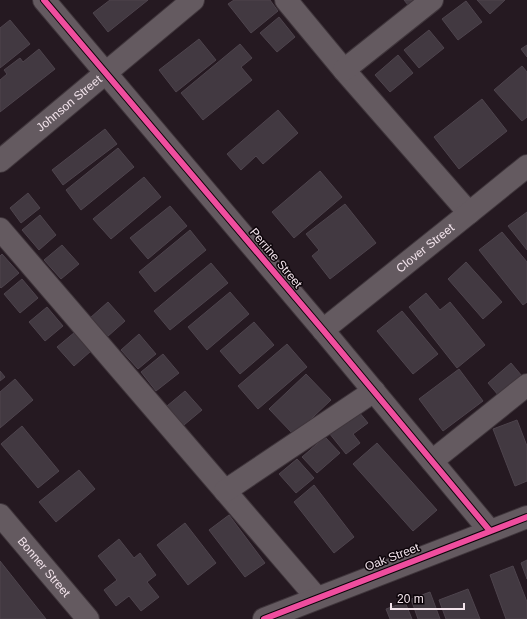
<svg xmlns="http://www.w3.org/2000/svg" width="527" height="619" viewBox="0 0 527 619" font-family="Arial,sans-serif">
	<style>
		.building { fill: #423941; stroke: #4e444d }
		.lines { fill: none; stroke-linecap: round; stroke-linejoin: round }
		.minor-casing { stroke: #3f353b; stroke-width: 24 }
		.minor { stroke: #645a60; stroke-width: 22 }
		.cycleway-casing { stroke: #0c0409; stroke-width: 8 }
		.cycleway { stroke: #ef4d9e; stroke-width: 6 }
		.labels { text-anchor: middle; stroke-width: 3; stroke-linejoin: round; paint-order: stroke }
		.street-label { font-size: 12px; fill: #f3e4ec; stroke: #0c0409 }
	</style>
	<rect width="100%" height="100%" fill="#251921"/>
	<path class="building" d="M110 0H148L108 32 93 13Z
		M234 0H270L278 11 251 33 228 4Z
		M404 0H425L412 10Z
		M477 0H505L490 14Z
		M466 1 482 22 458 40 442 19Z
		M279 17 295 37 277 52 260 33Z
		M10 20 30 44 0 68V28Z
		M429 30 444 48 419 68 404 50Z
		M199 39 216 60 176 92 159 70Z
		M240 44 252 58 241 67 252 80 203 120 181 93Z
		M527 45V57L521 49Z
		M39 49 55 69 0 112V80L7 74 4 70 20 58 23 62Z
		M398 55 413 73 390 92 375 75Z
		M522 66 527 72V117L522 121 494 90Z
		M482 99 507 131 459 169 434 137Z
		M278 110 298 133 263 164 256 156 241 170 227 154Z
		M105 129 117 144 63 185 52 170Z
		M118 148 134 167 81 210 66 190Z
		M320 171 342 197 294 238 272 212Z
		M144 177 161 197 111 239 93 219Z
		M28 193 40 208 21 223 10 208Z
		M345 204 376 243 330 279 312 256 319 250 306 234Z
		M170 206 187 226 148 259 130 238Z
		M527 212V250L508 226Z
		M40 215 56 235 39 250 22 230Z
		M190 230 206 250 155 292 139 272Z
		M502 232 527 262V302L523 305 479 250Z
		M62 245 79 264 61 279 44 260Z
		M2 254 19 273 1 288 0 287V256Z
		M466 262 502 302 483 319 448 279Z
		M211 263 228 283 170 330 154 311Z
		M22 279 38 298 20 313 4 294Z
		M230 292 249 314 207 350 188 327Z
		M426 293 440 310 450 302 485 345 457 368 409 307Z
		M108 302 125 321 107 337 90 318Z
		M47 307 63 326 45 341 29 322Z
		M402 311 438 354 413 374 377 331Z
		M254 322 274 345 240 374 220 351Z
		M75 332 91 351 74 366 57 347Z
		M139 334 156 354 138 369 121 350Z
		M287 344 307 367 258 409 238 386Z
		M163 354 179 373 156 391 141 372Z
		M511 363 527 382 504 402 488 383Z
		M459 369 483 401 443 431 419 399Z
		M0 371 5 377 0 381Z
		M306 374 331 400 294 435 269 409Z
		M15 379 33 400 0 428V392Z
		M185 391 202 410 184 425 167 406Z
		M354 406 368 423 353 434 360 443 346 454 325 428Z
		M517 420 527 446V481L515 486 493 429Z
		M22 426 59 471 38 488 1 444Z
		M325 437 340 453 317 473 302 457Z
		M377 443 437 510 413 531 353 464Z
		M297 459 314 478 296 493 279 474Z
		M79 470 95 489 56 522 39 502Z
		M314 485 354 537 334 553 294 502Z
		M229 515 265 563 245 577 209 530Z
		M185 523 216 563 188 585 157 545Z
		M119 539 134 558 140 553 156 575 147 582 159 597 141 611 129 596 116 606 104 590 117 580 98 556Z
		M527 560V579L521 563Z
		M0 561 46 619H0Z
		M513 566 527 602V619H506L490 575Z
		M468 589 480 619H446L439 600Z
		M430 592 440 619H418L411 599Z
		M405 602 412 619H390L386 609Z"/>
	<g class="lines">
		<g class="minor-casing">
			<g id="minor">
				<path d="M44 0 323 330 490 531"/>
				<path d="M286 0 344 70 469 213"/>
				<path d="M344 70 432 0"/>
				<path id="s1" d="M0 161 193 0"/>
				<path d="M0 229 317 598"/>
				<path id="s2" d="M323 330 469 213 527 166"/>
				<path d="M432 461 527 385"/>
				<path d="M225 491 374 391"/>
				<path id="s3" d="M0 515 88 619"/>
				<path d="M264 619 527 517"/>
			</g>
		</g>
		<use href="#minor" class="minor"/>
		<g class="cycleway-casing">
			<path id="cycleway" d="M44 0 323 330 490 531
				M264 619 527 517"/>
		</g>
		<use href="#cycleway" class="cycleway"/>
	</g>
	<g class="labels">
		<g class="street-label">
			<text dy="4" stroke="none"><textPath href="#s1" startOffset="90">Johnson Street</textPath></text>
			<text dy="4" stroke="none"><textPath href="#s2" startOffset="131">Clover Street</textPath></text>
			<text transform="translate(276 258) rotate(50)" y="4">Perrine Street</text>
			<text transform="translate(392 557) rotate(-21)" y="4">Oak Street</text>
			<text dy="4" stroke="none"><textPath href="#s3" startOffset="68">Bonner Street</textPath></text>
		</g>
	</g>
	<path d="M391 603v6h73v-6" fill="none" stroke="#f3e4ec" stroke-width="2"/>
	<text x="397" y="603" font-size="12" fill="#f3e4ec" stroke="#0c0409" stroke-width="3" paint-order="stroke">20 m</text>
</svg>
